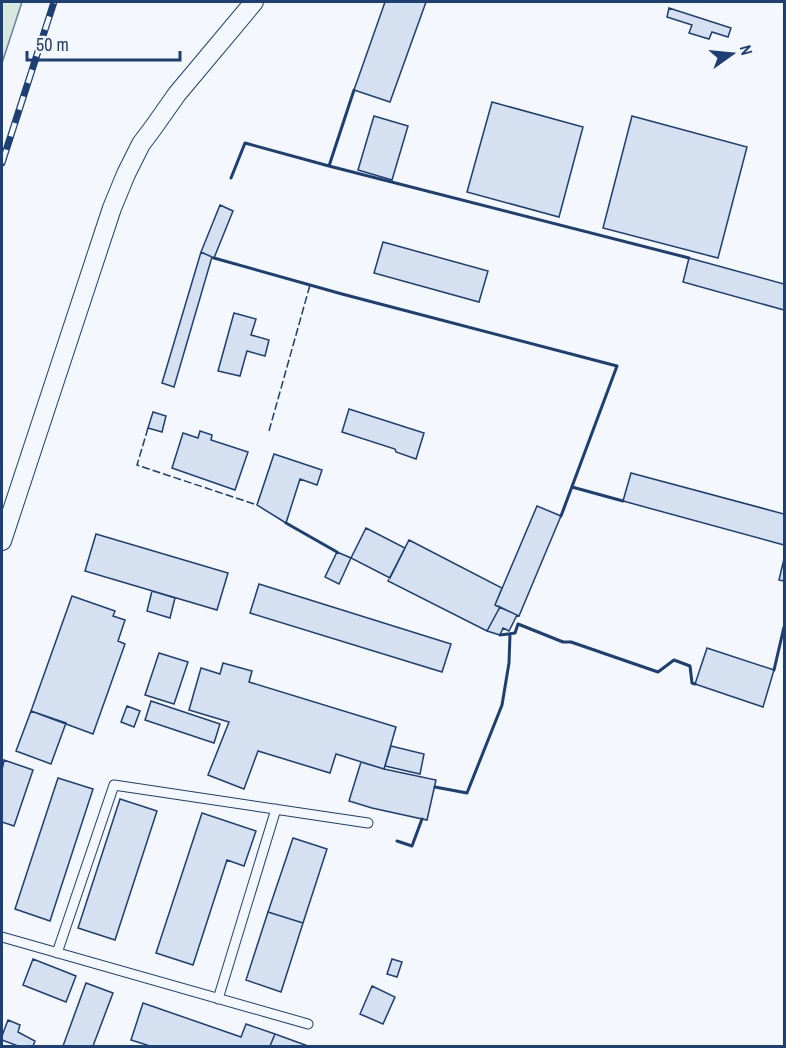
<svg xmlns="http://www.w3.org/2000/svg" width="786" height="1048" viewBox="0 0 786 1048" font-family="'Archivo Narrow',sans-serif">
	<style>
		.green { fill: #d7e8df; stroke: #687fa3; stroke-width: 1.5 }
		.building { fill: #d5e0f0; stroke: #1d3f73; stroke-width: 1.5 }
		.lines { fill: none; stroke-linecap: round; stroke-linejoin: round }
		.service-casing { stroke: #1d3f73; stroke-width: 11 }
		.minor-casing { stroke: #1d3f73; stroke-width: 20 }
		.service { stroke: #f4f7fb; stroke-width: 9 }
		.minor { stroke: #f4f7fb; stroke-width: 18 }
		.rail-casing { stroke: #1d3f73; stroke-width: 7 }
		.rail { stroke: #f4f7fb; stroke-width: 4.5; stroke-dasharray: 14; stroke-linecap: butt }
		.fence { stroke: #1d3f73; stroke-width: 1.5; stroke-dasharray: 8 3; stroke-linecap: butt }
		.wall { stroke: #1d3f73; stroke-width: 3 }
	</style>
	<rect width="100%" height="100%" fill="#f4f7fb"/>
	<path class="green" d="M2 2H22L2 63Z"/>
	<path class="building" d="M385 2H426L390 102 354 90Z
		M669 8 731 28 728 37 712 32 709 39 689 33 692 25 667 17Z
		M492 102 583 127 559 217 467 192Z
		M374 116 408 126 392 180 358 170Z
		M632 116 747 147 718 258 603 228Z
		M220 205 233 211 214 258 201 252Z
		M383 242 488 271 479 302 374 273Z
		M201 252 212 257 174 387 162 383Z
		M689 258 784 284V310L683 282Z
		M234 313 256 319 251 335 269 340 265 356 247 351 240 376 218 371Z
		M349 409 424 433 416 459 396 452 395 449 342 432Z
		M153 412 166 416 162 432 148 428Z
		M200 431 212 435 211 440 248 452 235 490 172 468 183 433 198 438Z
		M274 454 322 470 317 485 300 479 286 523 257 505Z
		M631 473 784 514V545L623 501Z
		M537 506 561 516 519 616 495 605Z
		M366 528 405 548 390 578 351 558Z
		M96 534 228 573 217 610 85 571Z
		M409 540 502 588 495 605 500 607 487 631 388 581Z
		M337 552 351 558 339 584 325 577Z
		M784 559V581L779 580Z
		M259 584 451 644 442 672 250 613Z
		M152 591 175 598 170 618 147 611Z
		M72 596 115 611 113 616 125 620 118 641 125 644 93 734 31 711Z
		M500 607 517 615 509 631 503 628 500 635 487 631Z
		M707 648 774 670 763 707 695 684Z
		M159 653 188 662 174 704 145 695Z
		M223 663 252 671 249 682 396 727 384 769 336 754 330 773 258 751 244 789 208 775 229 722 189 710 201 668 220 674Z
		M151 701 220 724 214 743 145 720Z
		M127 706 140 711 134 727 121 722Z
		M31 711 66 723 51 764 16 751Z
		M391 746 424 754 420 774 385 766Z
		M4 760 33 770 14 826 2 822V770Z
		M361 762 384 769 436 780 427 820 372 808 349 801Z
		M58 778 93 789 50 921 15 909Z
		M120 799 157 811 115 940 78 928Z
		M202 813 256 831 244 866 227 860 193 965 156 953Z
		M293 838 327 849 303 923 268 912Z
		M268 912 303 923 281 992 246 980Z
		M33 959 76 976 66 1002 23 985Z
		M392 959 402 962 397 977 387 974Z
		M86 983 113 993 93 1046H63Z
		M372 986 395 997 383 1024 360 1014Z
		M143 1003 241 1037 246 1024 275 1034 270 1046H150L131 1040Z
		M8 1020 20 1025 18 1032 35 1041 33 1046H18L2 1040V1036Z
		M275 1034 308 1046H270Z"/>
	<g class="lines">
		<g class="service-casing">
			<path id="service" d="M2 937 308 1024
				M57 953 114 785 368 823
				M218 999 276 809"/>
		</g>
		<g class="minor-casing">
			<path id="minor" d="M2 541 112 208 126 174 141 144 153 128 177 94 254 2"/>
		</g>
		<use href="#service" class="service"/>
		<use href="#minor" class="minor"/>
		<g class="rail-casing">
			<path id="rail" d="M2 163 54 2"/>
		</g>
		<use href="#rail" class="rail"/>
		<path class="fence" d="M148 428 137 465 257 505
			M269 431 310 285"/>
		<path class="wall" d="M329 166 354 90
			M231 178 245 143 329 166 689 258
			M214 258 342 294 617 366 561 516
			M572 487 623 501
			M286 523 337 552
			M500 635 515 633 518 624 563 642H571L658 672 674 660 690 666 692 683 695 684
			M774 670 784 627
			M435 787 467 793 502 705 509 663 510 634
			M397 841 412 846 422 819"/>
	</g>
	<rect width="786" height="1048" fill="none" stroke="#1d3f73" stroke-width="6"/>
	<g transform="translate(732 54) rotate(75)" stroke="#f4f7fb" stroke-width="4.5" paint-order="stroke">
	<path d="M0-4.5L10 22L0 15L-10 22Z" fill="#1d3f73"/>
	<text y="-9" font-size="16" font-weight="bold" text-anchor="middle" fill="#1d3f73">N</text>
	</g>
	<path d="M27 51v9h153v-9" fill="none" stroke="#1d3f73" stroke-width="3"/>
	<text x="36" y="51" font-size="18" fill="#1d3f73" stroke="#f4f7fb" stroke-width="4.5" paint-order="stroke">50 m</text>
</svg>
